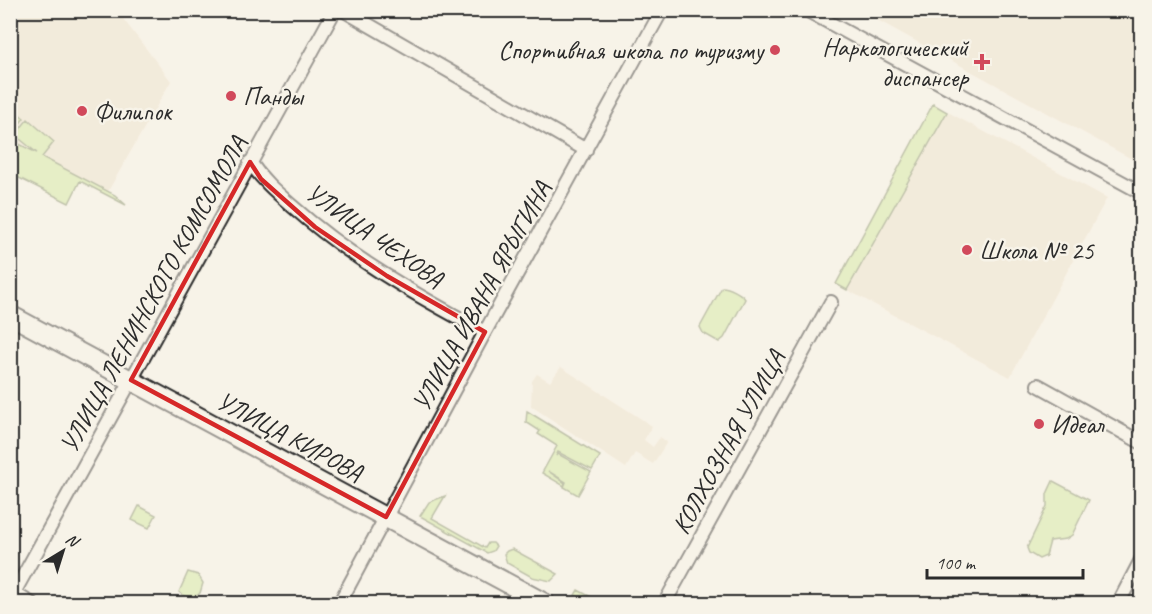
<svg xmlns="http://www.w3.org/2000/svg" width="1152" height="614" viewBox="0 0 1152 614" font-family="Caveat,sans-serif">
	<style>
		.built { fill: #ece2cc }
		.green { fill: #d0e89d; stroke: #7e8a64; stroke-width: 1.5 }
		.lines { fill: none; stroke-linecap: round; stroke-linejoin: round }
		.street-casing { stroke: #2b2b2b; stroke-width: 16 }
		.primary-casing { stroke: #2b2b2b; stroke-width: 22 }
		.street { stroke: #f7f3e8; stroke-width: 12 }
		.primary { stroke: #f7f3e8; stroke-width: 18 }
		.marked { fill: none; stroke: #d62828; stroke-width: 4.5; stroke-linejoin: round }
		.poi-dot { fill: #d1495b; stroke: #f7f3e8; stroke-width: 2 }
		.labels { text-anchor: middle; stroke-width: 5; stroke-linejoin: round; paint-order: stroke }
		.poi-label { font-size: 26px; fill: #2b2b2b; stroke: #f7f3e8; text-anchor: start }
		.street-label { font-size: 26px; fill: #2b2b2b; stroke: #f7f3e8 }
	</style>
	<rect width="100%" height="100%" fill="#f7f3e8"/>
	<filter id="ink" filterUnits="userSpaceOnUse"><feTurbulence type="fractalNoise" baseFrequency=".0167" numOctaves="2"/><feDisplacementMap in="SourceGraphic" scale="12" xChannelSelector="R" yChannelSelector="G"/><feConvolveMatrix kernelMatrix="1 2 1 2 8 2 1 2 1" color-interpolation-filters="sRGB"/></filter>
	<g filter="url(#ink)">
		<path class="built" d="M11 11H117L171 81 107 193 11 140Z
			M861 11H1141V164L1064 122Z
			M933 104 1107 198 1010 377 836 284Z
			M561 367 652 426 644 440 653 447 660 437 667 442 653 464 635 453 626 468 531 406 532 381 537 374 550 382Z"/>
		<path class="green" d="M933 104 947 112 847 290 836 284Z
			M11 107 24 118 11 135Z
			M28 119 54 142 42 157 115 195 126 205 80 181 69 203 11 174V140L37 153 15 135Z
			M722 287C729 287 742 294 745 299L724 338 719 342 703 333 700 327Z
			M527 411 600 456 592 470 558 452 556 456 558 454 591 472 578 495 564 487 566 482 548 471 565 483 564 486 542 473 557 446 538 434 540 431 526 422Z
			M1053 481 1089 500 1072 535 1066 539 1050 541 1046 556 1039 559 1029 553 1027 548 1047 506V494Z
			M445 496 432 518 485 548 488 543H493L496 546 493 551 487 553 420 516 429 502Z
			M139 506 156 515 149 528 132 520Z
			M512 549 558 574 551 581 532 577 507 563 504 554 507 551Z
			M188 572 198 575 203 583 200 593C193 600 186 599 179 592Z
			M578 590 602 603H587L575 595Z"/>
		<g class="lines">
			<g class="street-casing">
				<path id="street" d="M343 10 586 150
					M806 10 1142 193
					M250 162C262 180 276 192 292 206 349 257 417 296 485 332
					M1038 385 1142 443
					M10 591 32 604
					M10 600 335 10
					M339 604 485 332 662 10
					M664 604 831 302
					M1118 604 1142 558"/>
			</g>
			<g class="primary-casing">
				<path id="primary" d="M10 315 546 604"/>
			</g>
			<use href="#street" class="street"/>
			<use href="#primary" class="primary"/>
		</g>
	</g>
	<path d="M0 0H1152V614H0ZM250 162 261 179 315 227 387 276 485 332 386 517 131 380Z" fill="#f7f3e8" fill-opacity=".55" fill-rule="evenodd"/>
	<path class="marked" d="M250 162 261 179 315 227 387 276 485 332 386 517 131 380Z"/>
	<g class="poi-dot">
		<circle cx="775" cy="50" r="6"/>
		<path d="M979 53h6v6h6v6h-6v6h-6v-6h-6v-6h6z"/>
		<circle cx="231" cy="96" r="6"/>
		<circle cx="82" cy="111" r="6"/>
		<circle cx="967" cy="250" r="6"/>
		<circle cx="1039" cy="424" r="6"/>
	</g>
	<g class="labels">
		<g class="poi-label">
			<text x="968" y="56" text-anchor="end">Наркологический<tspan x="968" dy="30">диспансер</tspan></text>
			<text x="763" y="59" text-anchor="end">Спортивная школа по туризму</text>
			<text x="243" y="105">Панды</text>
			<text x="94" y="120">Филипок</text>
			<text x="979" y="259">Школа № 25</text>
			<text x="1051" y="433">Идеал</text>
		</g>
		<g class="street-label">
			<text transform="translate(375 235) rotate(35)" y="9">УЛИЦА ЧЕХОВА</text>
			<text transform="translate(153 294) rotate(-61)" y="9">УЛИЦА ЛЕНИНСКОГО КОМСОМОЛА</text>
			<text transform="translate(481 296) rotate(-61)" y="9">УЛИЦА ИВАНА ЯРЫГИНА</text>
			<text transform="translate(290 436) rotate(28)" y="9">УЛИЦА КИРОВА</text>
			<text transform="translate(728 442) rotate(-61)" y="9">КОЛХОЗНАЯ УЛИЦА</text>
		</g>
	</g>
	<rect width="1152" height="614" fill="none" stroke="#f7f3e8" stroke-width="36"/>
	<rect x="18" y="18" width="1116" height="578" fill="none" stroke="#2b2b2b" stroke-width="2" filter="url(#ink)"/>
	<g transform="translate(63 551) rotate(38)" stroke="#f7f3e8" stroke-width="4.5" paint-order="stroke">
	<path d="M0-4.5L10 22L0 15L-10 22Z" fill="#2b2b2b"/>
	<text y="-9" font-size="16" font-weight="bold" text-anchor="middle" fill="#2b2b2b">N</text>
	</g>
	<path d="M927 569v9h156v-9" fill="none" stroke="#2b2b2b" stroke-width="3"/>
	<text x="936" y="569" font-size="18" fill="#2b2b2b" stroke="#f7f3e8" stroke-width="4.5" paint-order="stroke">100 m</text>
</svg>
